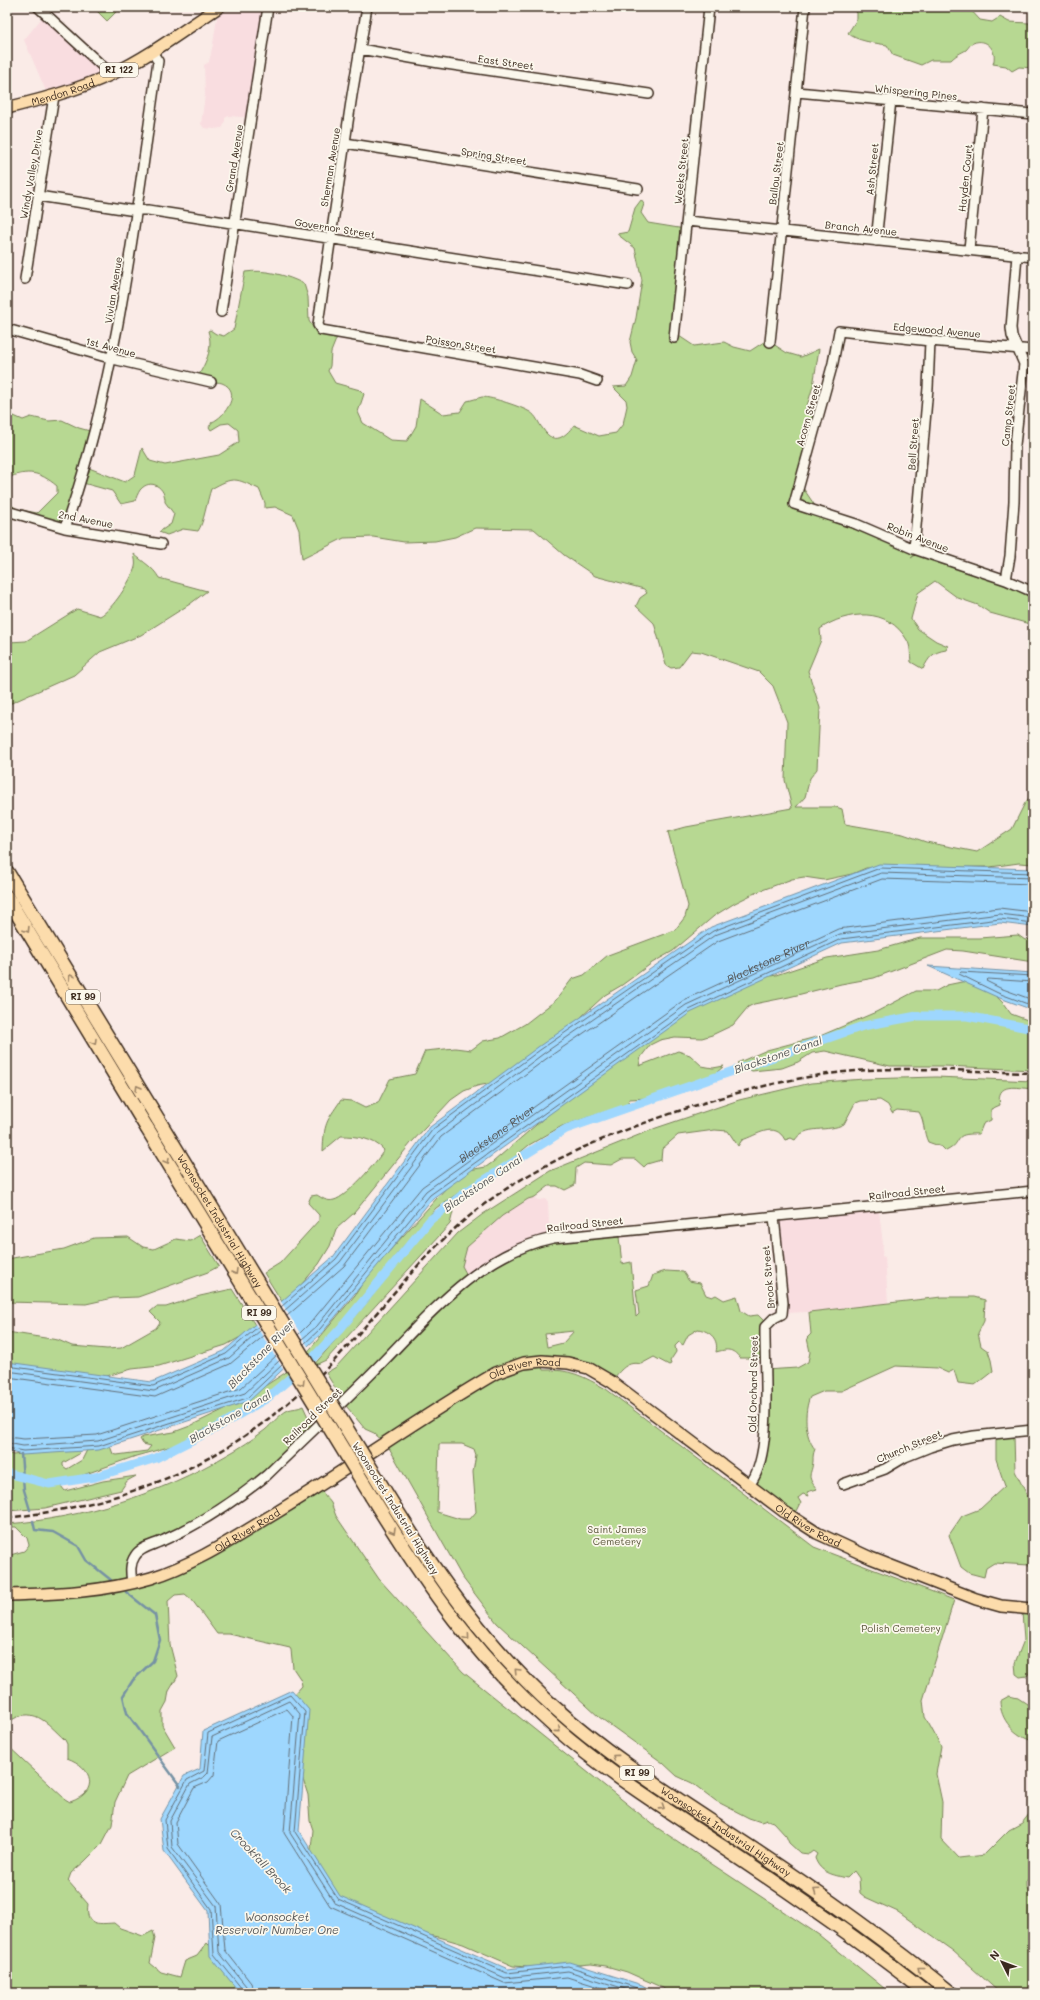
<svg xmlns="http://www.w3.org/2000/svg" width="1040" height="2000" viewBox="0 0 1040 2000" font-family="Mali,sans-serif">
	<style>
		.built { fill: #f9dde0 }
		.green { fill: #b7d892; stroke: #798158; fill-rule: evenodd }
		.water { fill: #9ed7fe; stroke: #7692a4 }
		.pier { fill: #faebe7 }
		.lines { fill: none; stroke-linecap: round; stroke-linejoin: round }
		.shore { stroke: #636f78; stroke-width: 1 }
		.stream { stroke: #7692a4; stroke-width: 2.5 }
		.canal { stroke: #9ed7fe; stroke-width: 9 }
		.minor-casing { stroke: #3b2a1e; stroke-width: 12 }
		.major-casing { stroke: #3b2a1e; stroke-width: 14 }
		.highway-casing { stroke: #3b2a1e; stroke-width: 16 }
		.minor { stroke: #fbf7ec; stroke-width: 9 }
		.major { stroke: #fcdcac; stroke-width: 11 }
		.highway { stroke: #fcdcac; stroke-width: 13 }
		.rail { stroke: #3b2a1e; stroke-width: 2.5; stroke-dasharray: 6 3; stroke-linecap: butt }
		.highway-bridge-casing { stroke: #3b2a1e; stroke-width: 16; stroke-linecap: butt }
		.highway-bridge { stroke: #fcdcac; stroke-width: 13 }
		.oneway { stroke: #9c8365 }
		.labels { text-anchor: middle; stroke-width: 3.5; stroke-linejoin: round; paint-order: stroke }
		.shield { fill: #fbf7ec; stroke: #75685c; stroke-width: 1 }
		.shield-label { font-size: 9px; font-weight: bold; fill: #3b2a1e }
		.street-label { font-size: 10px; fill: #3b2a1e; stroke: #fbf7ec }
		.park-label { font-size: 10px; fill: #5a563b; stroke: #fbf7ec }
		.water-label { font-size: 11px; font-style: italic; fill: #545556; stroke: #fbf7ec }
	</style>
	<rect width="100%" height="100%" fill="#faebe7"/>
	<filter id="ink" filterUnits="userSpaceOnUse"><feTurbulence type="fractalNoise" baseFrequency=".025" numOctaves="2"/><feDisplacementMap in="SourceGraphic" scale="8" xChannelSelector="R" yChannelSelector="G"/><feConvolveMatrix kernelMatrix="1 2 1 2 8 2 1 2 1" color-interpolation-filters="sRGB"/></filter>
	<g filter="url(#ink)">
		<path class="built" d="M225 7H270L254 118 229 116 225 118V123L222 128 214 129 204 128 201 124 205 95 204 65 209 62 213 44 218 11Z
			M44 15 112 75 49 98 24 40Z
			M535 1197 538 1200 546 1199 548 1202 549 1225 554 1241 469 1279 462 1266 467 1247 502 1216 528 1199Z
			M879 1211 883 1244 882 1256 885 1257 888 1303 828 1311 786 1313 777 1219Z"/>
		<path class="green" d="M93 7H117V11L107 21Z
			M853 7H968L980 20 992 22 1000 17 1009 22 1029 23 1033 27V68L1019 67 1012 71 1006 66 993 64C998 51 987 37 973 43 970 44 969 47 966 50 961 53 957 54 951 60H931L921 65 893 55 887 45C875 43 856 41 848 33L857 19V13Z
			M641 200 644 204 641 213 648 223 685 229 673 332 694 346 724 342 734 347 750 351 767 340 787 353 801 357 819 349 813 386 806 409 817 411 801 485 820 513 920 550 911 558 920 552 1033 594V625L990 613 978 605 958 598 935 581 918 593 911 619 918 629 936 641 948 646 946 650C933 652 929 657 923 669L911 662C910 655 911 646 907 640 888 607 848 610 820 629L821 640 808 671 820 708 817 769 810 778 805 797 796 807H836L842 809 845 824 903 834 926 842 977 852 1012 829 1025 803 1033 793V864L1019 863 990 867 866 868 852 874 824 880 804 877 792 879 757 892 735 903 714 916 673 951 652 963 622 985 605 995 567 1030 498 1082 477 1086 464 1091 451 1100 411 1143 354 1213 336 1229 330 1246 319 1264 284 1305 264 1273 280 1263 319 1220V1215L308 1203 311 1196 317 1195C322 1198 327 1202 334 1200 347 1197 377 1162 384 1150 373 1138 356 1136 341 1136L323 1151C324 1123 326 1122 341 1100L351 1101 365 1108 378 1103 390 1079 415 1074 425 1051 455 1048 471 1050 483 1041 500 1038 525 1024 556 1000 572 979 584 975 608 955 675 930 685 917 688 906 668 832 686 827 792 808 785 780 787 722 773 686 759 672 701 652 691 651 679 667 671 668 666 665 654 623 636 606 640 598 647 593 644 589 595 576 564 555 534 529 475 528 455 537 435 541 404 542 373 537 344 538 302 559 299 530 293 515 275 507 265 508V503L259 489C235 478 234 476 211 489 207 500 204 523 198 531L183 529 167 535 159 532 171 524 174 514 165 502C166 488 151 477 140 490 138 493 136 498 135 501L121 504 112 491 83 483 71 525 7 515V502L17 509 37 513 57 493V486C39 471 28 470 7 478V413L23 420 31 417 49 421 62 420 79 428 97 433 89 468 125 482 135 475 142 448 150 461 165 465 219 455 239 442 238 430 229 423 221 424 211 430 209 427 212 422C225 417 243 391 222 383 216 381 204 383 196 380 205 364 214 349 208 331L210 330 216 334 224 336 234 329 245 272C264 269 287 275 304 284L308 297 309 321 314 329 337 337 331 352 330 366 328 371 335 383 360 390 364 394 358 412 363 423 390 440 407 441 416 426 420 399 443 414 460 412 467 401C472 400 478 398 482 397 492 397 522 407 530 412 537 416 538 423 543 429 554 446 565 437 574 425L599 436 616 433 623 424 627 406 626 400 613 387 626 386 632 377 637 360 632 352 630 342 636 318 642 280 635 248 617 234 628 232 635 208Z
			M134 554C144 563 153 567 159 578L207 591 190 604 141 635 100 652 74 675 7 705V641L9 642 26 641 77 609 100 616C112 610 131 581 135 567 136 563 135 559 134 554Z
			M1018 935 1025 940 1033 939V962L963 951 947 950 874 978 841 984 789 997 754 1004 748 1007 733 1025 712 1035 702 1038 675 1037 660 1040 650 1045 641 1057 639 1066 678 1051 690 1055 702 1066 713 1068 724 1066 707 1081 650 1098 629 1099 626 1110 613 1109 562 1126 529 1145 507 1163 470 1185 436 1208 396 1255 367 1294 308 1361 306 1354 355 1295 367 1276 455 1178 469 1170 486 1167 493 1162 558 1106 622 1046 743 981 776 975 827 958 878 950 920 938H979Z
			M971 980 983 982 1003 1003 1011 1014 1033 1022V1070L944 1066H890L825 1051 812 1053 798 1062 782 1068 752 1071 737 1063 767 1050 820 1036 876 1012 916 991H936L947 985Z
			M936 1077 1033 1081V1089C1018 1088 995 1081 1000 1105L991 1109V1120L983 1124 979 1134C950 1133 965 1142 946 1151L942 1147 928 1142C923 1132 925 1122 919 1112L897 1110 892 1113 888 1105 880 1100 860 1101 855 1103 844 1124C828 1133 805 1124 795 1140L791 1138 785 1140C775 1120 756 1136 742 1140L738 1146 728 1131 715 1130 678 1135 662 1149 661 1160 647 1164 644 1167 635 1159H622L611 1165 584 1163 576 1168 575 1185 565 1190 557 1186H549L535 1197 528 1199 502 1216 467 1247 462 1266 469 1279C496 1263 522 1248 553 1241 573 1237 596 1237 617 1235L619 1237 622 1264 631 1262 636 1317 639 1314 636 1290 649 1286 653 1275 666 1271 683 1272 689 1281 700 1283 706 1295 712 1297 716 1295 724 1300 737 1296 741 1311 749 1316 758 1315 770 1327 762 1358H740C732 1348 727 1349 716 1352 719 1339 710 1331 698 1329L688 1335 683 1345 679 1342 675 1346 676 1352 670 1361 671 1364 669 1365 654 1357 641 1364C625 1360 619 1373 609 1384 592 1376 561 1360 542 1367L543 1370C570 1369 583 1376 606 1389L814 1547 954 1600 923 1700 925 1717 941 1746 936 1774 942 1802 941 1839 959 1858 984 1855 1009 1830 1022 1823 1030 1813 1033 1806V1872L1026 1882V1887L1033 1897V1993H1000L953 1951 898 1912 865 1897 860 1893 859 1878 854 1871 847 1878C833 1875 820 1873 815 1858L817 1854 813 1851 809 1854 800 1853 789 1843 786 1836 773 1822 767 1820 761 1822 749 1818 716 1801 692 1783 677 1776 663 1763 599 1717 497 1623 462 1577 388 1446 374 1433 365 1429 347 1407 326 1373 336 1367 458 1233 483 1214 550 1171 656 1128 739 1100 811 1083 864 1079ZM574 1331 563 1343 547 1347 545 1334ZM439 1444H462L474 1449 476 1455 473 1472 476 1512 470 1519H460L437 1512Z
			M449 1209 453 1212 450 1224 326 1360 313 1366C336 1339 360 1312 382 1284 403 1258 421 1227 449 1209Z
			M200 1235 219 1266 208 1272 138 1297 113 1298 86 1304 7 1302V1259L64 1249 94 1238 128 1237 143 1247 154 1249 176 1239 190 1241Z
			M232 1289 257 1328 226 1345 159 1366 132 1369 99 1378 7 1363V1332L58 1340 72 1346 107 1349 121 1348 156 1328 160 1322 150 1312 156 1307H166L200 1296Z
			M942 1297H974L985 1300 984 1321 978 1333 981 1346 988 1351 991 1360 993 1371 975 1385 958 1383 954 1370 948 1373 937 1368 896 1366 841 1391H824L810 1397C804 1411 804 1436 815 1449 813 1454 813 1456 813 1461 812 1475 805 1475 817 1489L807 1492 809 1496 803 1494 798 1498 801 1503 795 1515 751 1487 758 1466 765 1370 797 1368 808 1362 810 1352 807 1338 811 1334 809 1312Z
			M290 1367 294 1372 267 1396 218 1424 199 1431 183 1443 136 1456 69 1480 61 1486 65 1491 103 1481 136 1476 127 1481 121 1490 45 1508 7 1511V1453L13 1455 23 1454 81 1445 79 1454 63 1463V1466L67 1469 82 1460 88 1448 110 1446 113 1454 117 1455 147 1451 151 1446 143 1444 140 1439 143 1437 174 1432 190 1426 243 1400 285 1373Z
			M303 1406 314 1430 261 1486 143 1553 136 1561 130 1573 139 1584 320 1489 331 1503 336 1516 379 1579 463 1672 656 1827 819 1935 890 1993H669L663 1988 627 1972 606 1966 591 1964 542 1968 513 1966 463 1944 439 1937 401 1930 342 1908 310 1858 313 1830 310 1821 308 1795 298 1764 286 1704 302 1686 301 1680 293 1668 291 1650 290 1648 229 1634H217L192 1600 185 1594 175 1595 168 1601 170 1645 178 1676 169 1691 167 1702 162 1711V1725L175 1747 127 1776 115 1802 112 1825 102 1844 84 1862 71 1873 68 1881 88 1904C85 1926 97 1924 114 1923L120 1928 143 1936 153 1931 155 1938 150 1963 161 1972 180 1977 185 1961 197 1956 207 1943 256 1993H7V1745L65 1799 70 1802C100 1792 93 1767 67 1758V1744L65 1740C46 1722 33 1704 7 1723V1556L24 1551 29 1545 27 1538 16 1527H7V1524C84 1518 160 1494 227 1455 240 1448 253 1439 265 1430 272 1424 280 1414 288 1410 293 1408 298 1409 303 1406Z
			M1014 1436 1015 1471 1029 1499 1033 1503V1567L1029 1565 994 1563 986 1568 984 1577 969 1573 961 1567 949 1535 962 1516 980 1509 1005 1486 996 1459V1437Z
			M1033 1610V1667L1027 1676 1020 1677 1016 1674 1015 1663 1024 1640 1022 1612Z
			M1009 1696 1018 1698 1033 1708V1741C1015 1736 1000 1720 1000 1701Z"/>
		<path class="water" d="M879 864 1033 869V927L1000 923 842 943 690 1013 433 1198 323 1332 249 1401 99 1450 22 1455 7 1451V1362L152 1382 224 1351 333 1257 430 1127 538 1047 711 927Z
			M928 966 1033 973V1010L997 997Z
			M292 1690 309 1710 299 1831 340 1896 508 1969 569 1962 642 1985 656 1993H240L210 1956 208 1911 164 1851 160 1819 184 1776 200 1769 203 1731Z"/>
		<path class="pier" d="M280 1300 309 1348 284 1371 254 1322Z"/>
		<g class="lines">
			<g class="shore">
				<path d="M1033 976 961 972 959 974 998 993 1033 1006"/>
				<path d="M1033 982 988 979 986 981 1000 988 1033 1000"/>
				<path d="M281 1307 336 1259 433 1129 540 1050 713 931 880 868 1033 873"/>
				<path d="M284 1311 340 1262 437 1133 543 1054 715 935 881 873 1033 878"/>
				<path d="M287 1316 344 1266 441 1137 546 1059 718 941 882 879 1033 884"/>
				<path id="s1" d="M298 1335 312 1321 422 1187 684 1000 838 929 999 908 1033 912"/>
				<path d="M301 1340 317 1326 426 1191 686 1005 840 934 1000 914 1033 918"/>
				<path d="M304 1344 320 1329 430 1195 689 1010 841 939 1000 919 1033 923"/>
				<path d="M7 1366 153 1386 226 1354 259 1326"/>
				<path d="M7 1371 154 1391 229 1358 261 1330"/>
				<path d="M7 1377 155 1397 230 1364 265 1335"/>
				<path d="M7 1437 24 1439 97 1435 241 1388 277 1355"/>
				<path d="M7 1443 23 1446 98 1441 245 1393 280 1360"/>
				<path d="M7 1448 23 1451 99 1446 247 1398 282 1365"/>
				<path d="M243 1993 242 1989 214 1954 211 1909 168 1849 165 1820 187 1780 204 1771 208 1733 290 1695 305 1712 295 1832 338 1899 507 1973 568 1966 640 1989 648 1993"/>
				<path d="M248 1993 246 1986 219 1952 216 1906 172 1847 170 1821 190 1784 204 1777 208 1773 212 1737 289 1701 300 1714 290 1833 335 1903 505 1978 568 1971 638 1993"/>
				<path d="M254 1993 251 1983 225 1950 221 1904 178 1844 176 1822 194 1788 208 1782 214 1775 218 1741 287 1709 293 1716 284 1833 330 1906 504 1983 567 1977 618 1993"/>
			</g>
			<path class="stream" d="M21 1454 24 1490 30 1510
				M33 1521 35 1530 53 1532 78 1546 86 1560 111 1580
				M126 1592 155 1615 160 1640 153 1661 133 1680 123 1696 127 1713 180 1786"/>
			<path class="canal" d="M7 1473 49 1484 95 1477 156 1458 214 1429 267 1398 308 1363 341 1328 430 1220 467 1191 566 1129 863 1026 917 1016H967L1033 1029"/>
			<g class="minor-casing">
				<path id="minor" d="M38 7 111 74
					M367 7 352 95 319 317 318 325 321 330 580 375 597 381
					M360 49 439 63 649 94
					M797 92 1033 114
					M345 143 638 189
					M38 196 129 210H148L628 285
					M687 221 1033 257
					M876 241 891 100
					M969 249 983 109
					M25 279 54 96
					M221 312 268 7
					M7 329 113 359 211 382
					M674 338 709 7
					M770 342 805 7
					M1033 350 930 341 839 331 833 363 794 504 856 524 914 549 1006 580 1033 592
					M7 511 65 528 161 544
					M65 528C118 378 135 218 158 61L152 52
					M914 549 928 388 930 341
					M1006 580 1010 556 1014 502 1015 445 1024 364 1012 336 1011 328 1017 255
					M843 1484 885 1469 905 1457 930 1447 953 1440 974 1436 1033 1430
					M749 1485C774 1457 764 1365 765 1327L774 1318 782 1314 783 1303 774 1217
					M132 1583C131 1574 129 1565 135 1556 140 1547 154 1545 164 1540 202 1523 235 1501 267 1475 302 1441 337 1408 372 1373 425 1320 476 1254 553 1238L1033 1191"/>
			</g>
			<g class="major-casing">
				<g id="major">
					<path id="s2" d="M7 108C43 99 78 90 112 74 150 56 184 30 219 7"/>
					<path id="s3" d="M7 1595C56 1594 104 1592 151 1578 193 1565 231 1540 269 1517 346 1471 418 1418 496 1373L524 1363 542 1361 568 1363 588 1368 612 1382 786 1513 817 1533 871 1558 976 1599 1001 1606 1033 1609"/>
				</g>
			</g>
			<g class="highway-casing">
				<g id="highway">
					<path d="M7 872 159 1121"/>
					<path d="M7 897 147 1128"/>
					<path id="s4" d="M384 1490C432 1569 485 1645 554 1707 612 1759 678 1799 742 1842 814 1889 884 1939 951 1993"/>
					<path d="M372 1497C426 1585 476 1658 555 1727 607 1773 666 1809 724 1848 793 1894 862 1941 927 1993"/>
				</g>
			</g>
			<use href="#minor" class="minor"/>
			<use href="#major" class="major"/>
			<use href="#highway" class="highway"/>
			<path class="rail" d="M7 1518C115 1505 205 1474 289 1402 302 1391 316 1380 328 1367 378 1316 420 1254 477 1210 532 1166 599 1139 664 1116 731 1093 798 1074 869 1070 923 1067 979 1072 1033 1073"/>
			<g class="highway-bridge-casing">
				<g id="highway-bridge">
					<path id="s5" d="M159 1121 384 1490"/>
					<path d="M147 1128 372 1497"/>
				</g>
			</g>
			<use href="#highway-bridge" class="highway-bridge"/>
		</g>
		<defs><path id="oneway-chevron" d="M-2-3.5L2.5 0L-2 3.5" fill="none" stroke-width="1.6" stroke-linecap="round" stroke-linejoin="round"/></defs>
		<g class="oneway">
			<use href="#oneway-chevron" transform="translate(27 930) rotate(58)"/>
			<use href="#oneway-chevron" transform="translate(71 977) rotate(-121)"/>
			<use href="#oneway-chevron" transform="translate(94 1042) rotate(59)"/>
			<use href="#oneway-chevron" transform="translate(138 1088) rotate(-121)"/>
			<use href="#oneway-chevron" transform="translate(167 1161) rotate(59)"/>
			<use href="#oneway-chevron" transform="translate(235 1272) rotate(59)"/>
			<use href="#oneway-chevron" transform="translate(302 1383) rotate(58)"/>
			<use href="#oneway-chevron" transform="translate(393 1531) rotate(59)"/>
			<use href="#oneway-chevron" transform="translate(467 1637) rotate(50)"/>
			<use href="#oneway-chevron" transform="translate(517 1671) rotate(-134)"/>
			<use href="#oneway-chevron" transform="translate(558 1730) rotate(41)"/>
			<use href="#oneway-chevron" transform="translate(615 1757) rotate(-143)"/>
			<use href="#oneway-chevron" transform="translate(662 1807) rotate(33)"/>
			<use href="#oneway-chevron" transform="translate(816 1891) rotate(-145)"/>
			<use href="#oneway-chevron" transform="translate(920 1969) rotate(-141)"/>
		</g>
	</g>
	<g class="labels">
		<g class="shield">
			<rect x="100" y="63" width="38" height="14" rx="3"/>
			<rect x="66" y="990" width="34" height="14" rx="3"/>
			<rect x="242" y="1306" width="34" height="14" rx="3"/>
			<rect x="620" y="1766" width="34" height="14" rx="3"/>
		</g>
		<g class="shield-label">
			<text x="119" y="73">RI 122</text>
			<text x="83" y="1000">RI 99</text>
			<text x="259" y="1316">RI 99</text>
			<text x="637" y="1776">RI 99</text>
		</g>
		<g class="street-label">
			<text transform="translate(506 62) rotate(8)" y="4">East Street</text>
			<text dy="4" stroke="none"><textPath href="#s2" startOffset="58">Mendon Road</textPath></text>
			<text transform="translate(916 92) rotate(6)" y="4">Whispering Pines</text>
			<text transform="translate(494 156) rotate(9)" y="4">Spring Street</text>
			<text transform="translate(234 158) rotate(-81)" y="4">Grand Avenue</text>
			<text transform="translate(330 167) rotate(-81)" y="4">Sherman Avenue</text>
			<text transform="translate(872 169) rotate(-84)" y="4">Ash Street</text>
			<text transform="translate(681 171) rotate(-84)" y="4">Weeks Street</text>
			<text transform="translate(776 173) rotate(-83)" y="4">Ballou Street</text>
			<text transform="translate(31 174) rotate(-80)" y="4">Windy Valley Drive</text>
			<text transform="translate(965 178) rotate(-84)" y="4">Hayden Court</text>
			<text transform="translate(335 228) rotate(9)" y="4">Governor Street</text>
			<text transform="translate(861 228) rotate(6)" y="4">Branch Avenue</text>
			<text transform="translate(113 290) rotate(-81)" y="4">Vivian Avenue</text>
			<text transform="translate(937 330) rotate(5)" y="4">Edgewood Avenue</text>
			<text transform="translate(461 344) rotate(9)" y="4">Poisson Street</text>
			<text transform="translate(111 347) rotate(15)" y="4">1st Avenue</text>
			<text transform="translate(808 415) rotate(-74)" y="4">Acorn Street</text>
			<text transform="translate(1008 415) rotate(-84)" y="4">Camp Street</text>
			<text transform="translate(913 444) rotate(-86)" y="4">Bell Street</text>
			<text transform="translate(86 519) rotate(11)" y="4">2nd Avenue</text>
			<text transform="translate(918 537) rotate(21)" y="4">Robin Avenue</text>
			<text transform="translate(907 1192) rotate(-6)" y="4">Railroad Street</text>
			<text dy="4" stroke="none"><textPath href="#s5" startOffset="117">Woonsocket Industrial Highway</textPath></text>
			<text transform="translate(585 1224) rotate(-6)" y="4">Railroad Street</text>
			<text transform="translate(768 1277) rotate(-95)" y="4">Brook Street</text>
			<text dy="4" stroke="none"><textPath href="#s3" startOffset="577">Old River Road</textPath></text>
			<text transform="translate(753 1384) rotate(-89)" y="4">Old Orchard Street</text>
			<text transform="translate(312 1416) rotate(-44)" y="4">Railroad Street</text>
			<text transform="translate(909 1446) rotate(-23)" y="4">Church Street</text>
			<text transform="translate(396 1508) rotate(58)" y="4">Woonsocket Industrial Highway</text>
			<text dy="4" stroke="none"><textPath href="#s3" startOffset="913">Old River Road</textPath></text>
			<text dy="4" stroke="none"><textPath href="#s3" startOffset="253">Old River Road</textPath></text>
			<text dy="4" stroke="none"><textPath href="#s4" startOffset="489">Woonsocket Industrial Highway</textPath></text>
		</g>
		<g class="park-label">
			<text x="617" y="1533">Saint James<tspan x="617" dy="12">Cemetery</tspan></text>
			<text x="901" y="1632">Polish Cemetery</text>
		</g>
		<g class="water-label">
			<text dy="4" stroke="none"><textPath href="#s1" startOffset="608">Blackstone River</textPath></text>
			<text transform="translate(778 1055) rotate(-19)" y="4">Blackstone Canal</text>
			<text dy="4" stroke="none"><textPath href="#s1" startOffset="285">Blackstone River</textPath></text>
			<text transform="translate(483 1183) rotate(-34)" y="4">Blackstone Canal</text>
			<text transform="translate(261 1354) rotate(-46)" y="4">Blackstone River</text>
			<text transform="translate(230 1417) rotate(-30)" y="4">Blackstone Canal</text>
			<text transform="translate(261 1861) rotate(47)" y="4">Crookfall Brook</text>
			<text x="277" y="1921">Woonsocket<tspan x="277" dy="13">Reservoir Number One</tspan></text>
		</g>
	</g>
	<rect width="1040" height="2000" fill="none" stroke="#fbf7ec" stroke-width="24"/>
	<rect x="12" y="12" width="1016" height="1976" fill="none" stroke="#3b2a1e" stroke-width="1.5" filter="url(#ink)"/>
	<g transform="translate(1002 1962) rotate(312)" stroke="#fbf7ec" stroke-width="3" paint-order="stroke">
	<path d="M0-3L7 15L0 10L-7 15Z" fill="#3b2a1e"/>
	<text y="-6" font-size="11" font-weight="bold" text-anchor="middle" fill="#3b2a1e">N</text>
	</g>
</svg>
